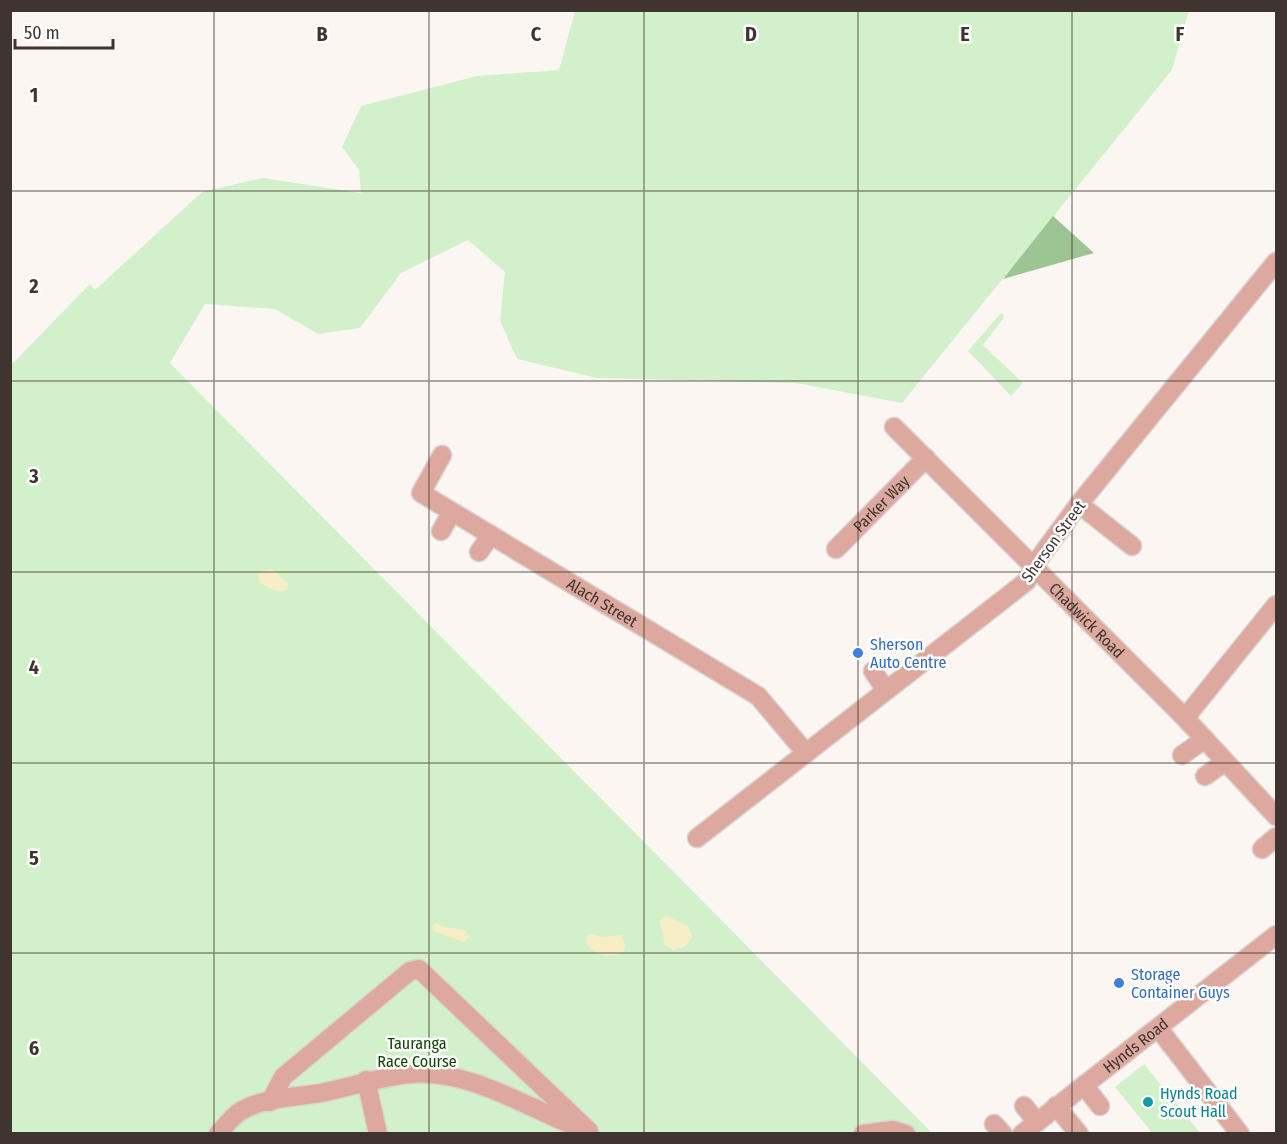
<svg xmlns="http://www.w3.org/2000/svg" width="1287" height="1144" viewBox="0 0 1287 1144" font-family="'Fira Sans Condensed',sans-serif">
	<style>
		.green { fill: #d2f1ca }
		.forest { fill: #9dc593 }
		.sand { fill: #f7eec8 }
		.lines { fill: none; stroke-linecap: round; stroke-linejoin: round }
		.minor-casing { stroke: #dad3d0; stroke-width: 21 }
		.minor { stroke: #dda99f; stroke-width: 18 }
		.grid { fill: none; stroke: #3f342f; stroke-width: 1.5; stroke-opacity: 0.55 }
		.shop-dot { fill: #3f7fe0; stroke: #fff; stroke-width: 2 }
		.culture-dot { fill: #0f9aa8; stroke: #fff; stroke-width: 2 }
		.labels { text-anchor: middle; stroke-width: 5; stroke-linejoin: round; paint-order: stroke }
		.street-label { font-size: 16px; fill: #3f342f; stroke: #fff }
		.shop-label { font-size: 16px; fill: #366cbe; stroke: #fff; text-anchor: start }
		.park-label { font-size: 16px; fill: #0f4500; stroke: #fff }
		.culture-label { font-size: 16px; fill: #0d838f; stroke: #fff; text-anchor: start }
		.grid-label { font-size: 20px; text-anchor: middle; font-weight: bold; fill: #3f342f; stroke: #fff; stroke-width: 5; stroke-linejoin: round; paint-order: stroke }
	</style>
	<rect width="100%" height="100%" fill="#fcf6f3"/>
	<path class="green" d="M575 11H1189L1172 70 902 403 796 383 597 378 517 359 500 321 505 272 468 240 401 273 360 328 318 334 275 309 205 304 170 363 932 1133 11 1134V365L90 284 95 290 202 192 263 178 361 193 359 170 342 147 361 106 477 76 559 70Z
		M1001 313 1004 315 1003 319 983 345 1023 383 1011 396 968 351Z
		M1144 1064 1200 1133H1152L1115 1087Z"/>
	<path class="forest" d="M1053 216 1094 253 1003 279Z"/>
	<path class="sand" d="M272 569 287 582 288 589C280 595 268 588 260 582L258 575 261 571Z
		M667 916 689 927 692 937 686 946 673 950 665 945 660 921Z
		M436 923 444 927 465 930 469 937 464 942 434 931 433 926Z
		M591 934 603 937 621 935 625 944 624 951C611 960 592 956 586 941L587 936Z"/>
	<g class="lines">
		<g class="minor-casing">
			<g id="minor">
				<path id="s1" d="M894 427 1185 718 1276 816"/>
				<path id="s2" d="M442 455 421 493 758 696 806 753"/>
				<path d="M1079 504 1132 546"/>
				<path d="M441 531 452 512"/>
				<path id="s3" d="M836 549 926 458"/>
				<path d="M479 552 491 535"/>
				<path d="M873 671 885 689"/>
				<path d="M1185 718 1276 605"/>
				<path d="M1182 755 1205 739"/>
				<path d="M1205 776 1225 762"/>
				<path d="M697 838 1027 581 1040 557 1079 504 1276 262"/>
				<path d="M1262 849 1276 837"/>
				<path d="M1159 1029 1240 1134"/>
				<path d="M366 1080 378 1134"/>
				<path d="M1084 1085 1100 1106"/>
				<path d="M270 1102 283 1077 410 971 419 969 589 1131"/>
				<path d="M1024 1106 1037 1122"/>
				<path d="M1056 1106 1079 1134"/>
				<path d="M994 1124 1003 1134"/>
				<path d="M218 1134C225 1127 232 1116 241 1111 262 1098 296 1097 321 1093 351 1087 379 1077 410 1074 470 1069 527 1108 582 1129"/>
				<path d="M863 1134 893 1130 906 1134"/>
				<path id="s4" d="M1022 1134 1276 935"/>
			</g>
		</g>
		<use href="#minor" class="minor"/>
	</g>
	<path class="grid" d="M214 10V1134M429 10V1134M644 10V1134M858 10V1134M1072 10V1134M10 191H1276M10 381H1276M10 572H1276M10 763H1276M10 953H1276"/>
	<g class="shop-dot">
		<circle cx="858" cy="653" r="6"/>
		<circle cx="1119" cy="983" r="6"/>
	</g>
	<circle class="culture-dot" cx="1148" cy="1102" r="6"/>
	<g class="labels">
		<g class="street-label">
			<text dy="6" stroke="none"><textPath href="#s3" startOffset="64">Parker Way</textPath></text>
			<text transform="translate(1053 541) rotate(-54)" y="6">Sherson Street</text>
			<text dy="6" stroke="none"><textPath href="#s2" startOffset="255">Alach Street</textPath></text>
			<text dy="6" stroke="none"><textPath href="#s1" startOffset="273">Chadwick Road</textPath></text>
			<text dy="6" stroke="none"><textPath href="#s4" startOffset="144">Hynds Road</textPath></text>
		</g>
		<g class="shop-label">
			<text x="870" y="650">Sherson<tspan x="870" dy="18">Auto Centre</tspan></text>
			<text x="1131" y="980">Storage<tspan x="1131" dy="18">Container Guys</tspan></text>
		</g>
		<g class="park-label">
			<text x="417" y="1049">Tauranga<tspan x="417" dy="18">Race Course</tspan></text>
		</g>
		<g class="culture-label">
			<text x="1160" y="1099">Hynds Road<tspan x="1160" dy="18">Scout Hall</tspan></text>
		</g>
	</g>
	<g class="grid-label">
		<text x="322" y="41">B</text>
		<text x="536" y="41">C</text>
		<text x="751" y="41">D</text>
		<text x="965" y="41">E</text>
		<text x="1180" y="41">F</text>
		<text x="34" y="102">1</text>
		<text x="34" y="293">2</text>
		<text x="34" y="483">3</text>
		<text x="34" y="674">4</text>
		<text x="34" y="865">5</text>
		<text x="34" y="1055">6</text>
	</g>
	<rect width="1287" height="1144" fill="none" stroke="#3f342f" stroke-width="24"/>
	<path d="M15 39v9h98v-9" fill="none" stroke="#3f342f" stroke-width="3"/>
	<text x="24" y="39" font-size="18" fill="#3f342f" stroke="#ffffff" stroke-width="4.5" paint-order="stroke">50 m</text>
</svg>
